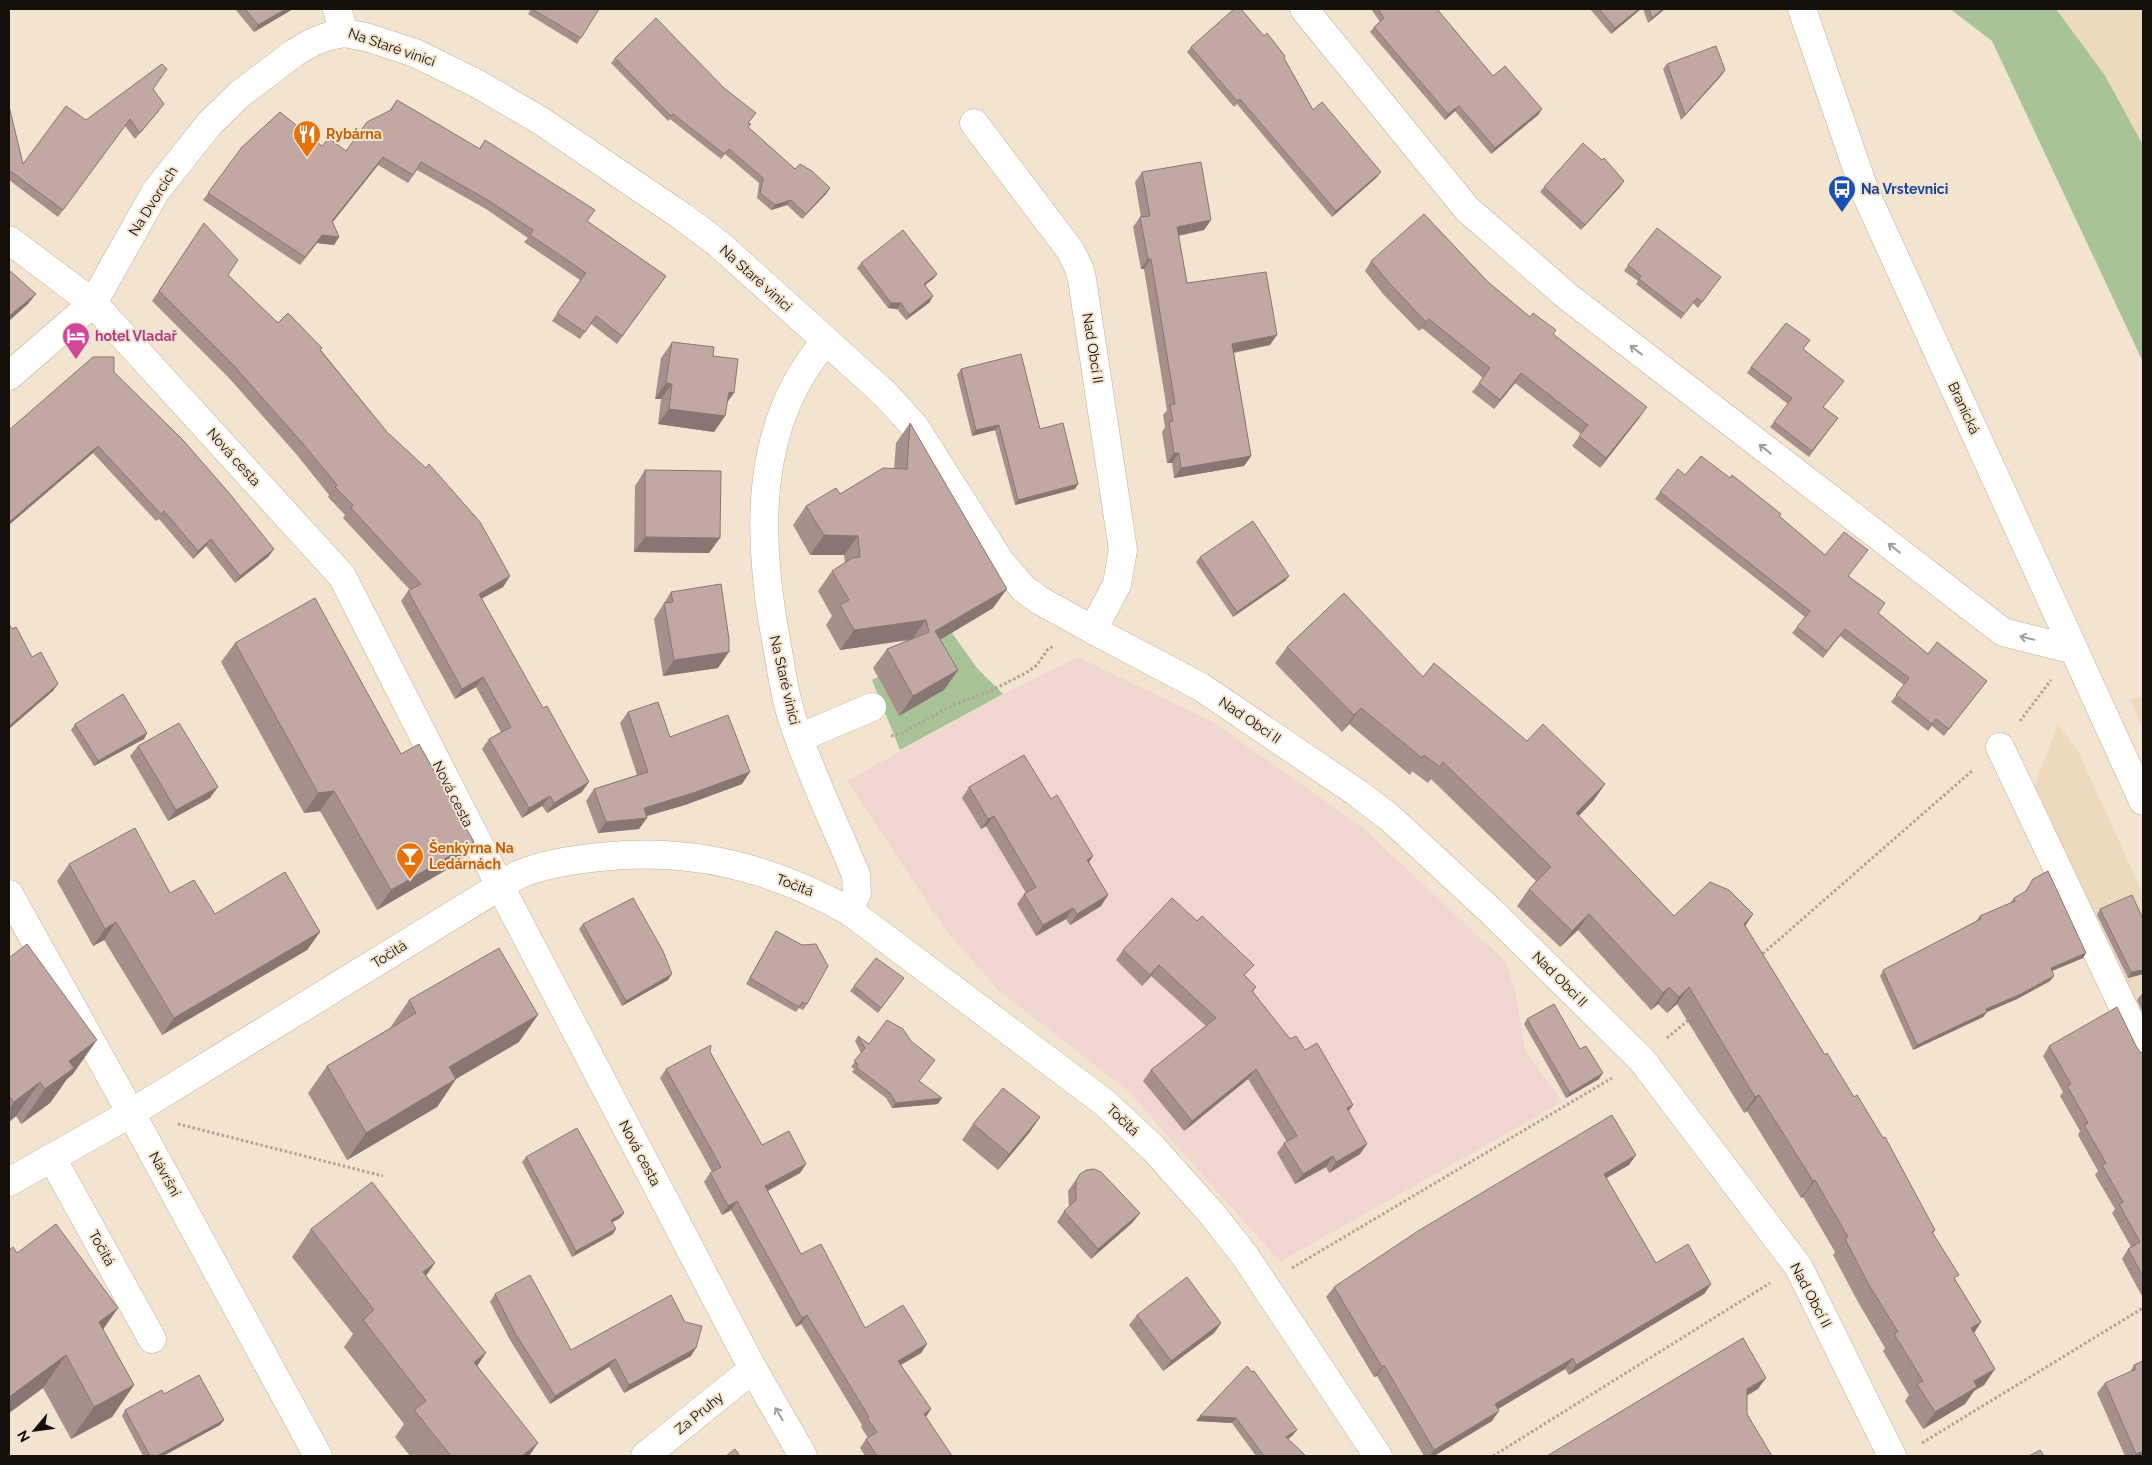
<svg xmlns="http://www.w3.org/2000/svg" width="2152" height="1465" viewBox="0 0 2152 1465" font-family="Raleway,sans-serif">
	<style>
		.built { fill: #edd9be }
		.education { fill: #f0d6d1 }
		.green { fill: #a9c399 }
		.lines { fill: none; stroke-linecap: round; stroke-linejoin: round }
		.minor-casing { stroke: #bfb09d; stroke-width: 29 }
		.path { stroke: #afa393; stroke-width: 3; stroke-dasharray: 2.5 2.5; stroke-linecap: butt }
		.minor { stroke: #fff; stroke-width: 28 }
		.wall { fill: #a7908c }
		.shaded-wall { fill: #887672 }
		.building { fill: #c2a8a3; stroke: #887672 }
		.oneway { stroke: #a19f9d }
		.labels { text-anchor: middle; stroke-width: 4; stroke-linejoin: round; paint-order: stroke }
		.street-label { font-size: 14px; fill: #140f09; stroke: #f3e4d0 }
		.food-label { font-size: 14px; font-weight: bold; fill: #c56008; stroke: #f3e4d0; text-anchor: start }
		.transit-label { font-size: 14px; font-weight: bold; fill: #164399; stroke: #f3e4d0; text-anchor: start }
		.hotel-label { font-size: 14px; font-weight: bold; fill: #b23c85; stroke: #f3e4d0; text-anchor: start }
	</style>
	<rect width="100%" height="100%" fill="#f3e4d0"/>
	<path class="built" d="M2056 9H2143V145L2104 74Z
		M2143 697V729L2130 700Z
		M2058 724 2078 751 2143 894V1026L2034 787Z"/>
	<path class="education" d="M1078 657 1213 722 1362 827 1505 961 1515 990 1525 1049 1562 1102 1280 1262 1129 1092 998 990 946 931 847 781 1003 694Z"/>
	<path class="green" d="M1950 9H2056L2104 74 2143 145V362L1992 41Z
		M952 633 977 668 1003 694 900 750 872 680 878 677 899 716 944 690 921 651Z"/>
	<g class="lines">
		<g class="minor-casing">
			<path id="minor" d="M337 9 344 33
				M1304 9 1467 209 1567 296 2003 632 2074 650
				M1802 9 1865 192 2143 801
				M974 123 1070 250 1079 268 1082 279 1123 550 1117 584 1093 630
				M9 240 93 303 342 576 500 886 753 1369 803 1456
				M826 341C753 424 757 537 776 640 781 667 784 695 793 721 810 773 835 824 856 875L857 893 849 911
				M9 376 93 303 156 191 210 123 240 94 294 53 313 42 329 36 344 33 366 37 415 53 478 84 541 121 683 217 720 245 885 394 915 427 1000 561 1023 588 1039 600 1093 630 1201 687 1356 792 1389 817 1492 912 1642 1060 1798 1266 1892 1456
				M799 738 872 707
				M2000 747 2143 1049
				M9 894 131 1113 318 1456
				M52 1158 152 1339
				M9 1182 131 1113 518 875C544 864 572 860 600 857 690 847 771 867 849 911L1105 1103 1154 1149 1212 1214 1245 1256 1378 1456
				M645 1456 753 1369"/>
		</g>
		<path class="path" d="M2020 721 2051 680
			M891 736 902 733 953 705 990 691 1026 673 1037 665 1048 649 1054 646
			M1759 957 1973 770
			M1667 1038 1691 1018
			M178 1124 383 1176
			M1292 1268 1612 1078
			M1922 1443 2143 1308
			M1493 1456 1770 1283"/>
		<use href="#minor" class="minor"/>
	</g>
	<path class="wall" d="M235 9H293L254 32Z
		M531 9H599L577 44 528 14Z
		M1371 9H1437L1493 76 1542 109 1538 115 1491 154 1455 111 1445 120 1370 32 1374 27 1380 22Z
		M1590 9H1641L1611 34Z
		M1643 9H1665L1648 23Z
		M1191 47 1284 58 1313 110 1377 177 1332 217 1237 104 1234 107 1187 52Z
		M615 58 749 123 748 127 795 169 830 188 826 194 802 219 787 205 771 210 757 198 759 183 725 154 721 159 670 119 668 121 611 63Z
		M1667 64 1725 70 1721 76 1681 120 1663 69Z
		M153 89 159 111 135 139 125 126 58 217 9 180V106L23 164 86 120Z
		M397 100 479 149 485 140 587 221 666 276 617 344 591 324 580 339 552 321 580 280 524 242 528 238 486 209 417 170 408 183 378 165 333 222 339 237 334 245 317 243 300 265 203 200 242 147 322 146 346 151 390 110Z
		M1142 172 1211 220 1204 230 1179 236 1187 283 1270 345 1234 353 1251 456 1244 466 1174 478 1172 463H1167L1162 432 1165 427 1163 415 1167 410 1144 269H1141L1133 227 1140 217H1141L1135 182Z
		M1544 187H1620L1581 230 1540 192Z
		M204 223 228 275 278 323 321 350 387 432 510 576 503 587 482 598 582 792 547 813 542 806 522 818 482 749 489 739 501 732 476 687 455 699 401 601 408 591 410 590 343 518 345 515 328 497 329 495 297 455 229 378 152 301Z
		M1371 261 1488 282 1530 317 1553 334 1640 417 1600 468 1572 446 1581 434 1515 383 1494 409 1472 392 1483 378 1422 328 1419 331 1383 294 1365 271Z
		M861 263 937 274 933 279 925 285 930 302 906 320 897 309 888 308 857 268Z
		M1628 265 1721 277 1698 308 1693 303 1681 319 1636 284 1638 281 1624 271Z
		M672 342 713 356 734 393 727 402 725 416 714 432 658 424 661 399H655L661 358Z
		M1803 349 1844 381 1823 407 1838 418 1809 457 1770 427 1788 404 1747 373 1751 367Z
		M961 369 1040 429 1075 489 1015 505 995 430 972 436 957 375Z
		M114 372 274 549 268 557 235 583 206 546 193 559 159 519 156 521 93 453Z
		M910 423 993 608 940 640 958 670 944 690 899 716 873 668 887 649 910 640 840 650 826 625 832 616 818 591 832 571 845 563 844 555H810L793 525 806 506 840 494 894 469 896 443Z
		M645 470 709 553 634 552 635 486Z
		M1685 475 1779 516 1825 555 1868 550 1848 576 1878 613 1928 654 1987 681 1944 736 1932 726 1928 731 1891 702 1904 685 1840 636 1823 658 1792 633 1805 617 1655 499 1660 492Z
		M1200 557 1289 576 1285 581 1233 617 1196 562Z
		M671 592 718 668 663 676 654 619Z
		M235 643 401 754 474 842 460 862 377 910 320 811 304 813 221 662Z
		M1287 647 1423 677 1527 741 1605 784 1593 801 1579 816 1674 916 1753 914 1745 926 1825 1055 1935 1230 1933 1233 1956 1281 1981 1322 1974 1333 1995 1369 1984 1385 1974 1391 1965 1404 1923 1429 1905 1401 1909 1395 1883 1351 1885 1348 1858 1302 1833 1255 1835 1252 1803 1197 1801 1198 1747 1111 1744 1113 1677 1004 1667 1013 1658 1004 1651 1010 1578 930 1560 947 1517 906 1529 889 1536 881 1431 779 1428 783 1412 771 1410 775 1349 724 1342 732 1275 663Z
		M628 712 670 737 742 784 685 805 647 816 639 829 598 833 586 801 594 789 637 775 620 723Z
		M75 724 147 733 144 739 94 766 71 730Z
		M138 746 210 798 168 821 130 756Z
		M969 787 1051 799 1093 856 1089 862 1108 895 1101 906 1070 925 1066 919 1036 936 1017 904 1024 894 1026 893 986 826 981 829 962 798Z
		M69 864 170 893 215 914 320 932 307 950 162 1035 104 940 93 946 57 881Z
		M2033 879 2086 953 2083 958 2052 971 2054 976 2050 981 2017 999 1987 1012 1983 1017 1913 1050 1880 976 1883 970 1976 921 1980 916 2010 903 2014 898 2025 892Z
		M2100 909 2143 974 2128 978 2097 915Z
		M583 924 668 980 622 1006 579 929Z
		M776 931 807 1004 803 1010 799 1008 796 1012 746 984Z
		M1123 950 1246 976 1256 987 1253 992 1290 1039 1305 1050 1353 1105 1348 1111 1367 1144 1360 1154 1329 1173 1326 1167 1295 1184 1277 1153 1284 1143 1287 1142 1248 1079 1184 1131 1143 1081 1151 1070 1206 1026 1151 976 1142 986 1116 960Z
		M9 958 73 1074 67 1079 50 1103 21 1124 16 1116 9 1122Z
		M904 978 878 1013 850 991 854 986Z
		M2143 992V1013L2137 1000Z
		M409 1000 519 1042 456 1079 437 1107 347 1160 308 1093 327 1066 390 1028Z
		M1527 1019 1580 1049 1599 1079 1566 1098 1524 1024Z
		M858 1036 919 1081 938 1104 892 1108 886 1098 852 1072 854 1069 851 1067 861 1053 855 1041Z
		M2049 1046H2136L2140 1052 2143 1053V1298L2122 1259 2128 1249 2131 1247 2112 1213 2115 1209 2095 1175 2098 1171 2078 1135 2080 1131 2060 1096 2063 1092 2043 1056Z
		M710 1052 762 1145 806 1164 800 1173 768 1191 801 1254 865 1328 927 1344 921 1353 901 1365 931 1409 926 1417 952 1456H865L860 1448 866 1439 868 1438 861 1427 862 1425 801 1324 796 1327 731 1210 722 1215 704 1182 710 1173 712 1172 660 1078 666 1069Z
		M1040 1117 1029 1133 998 1170 962 1140 973 1124Z
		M526 1157 624 1213 620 1218 613 1222V1234L572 1257 522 1162Z
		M1629 1165 1606 1178 1656 1263 1711 1284 1704 1294 1569 1375 1565 1369 1498 1409 1492 1421 1434 1456H1424L1377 1376 1374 1377 1326 1297 1334 1287Z
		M1080 1174 1140 1213 1132 1223 1091 1259 1057 1222 1064 1211 1069 1207 1068 1191Z
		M311 1229 435 1263 426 1275 529 1456H410L395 1437 404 1424 344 1347 353 1334 292 1257Z
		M9 1250 17 1253 118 1308 103 1329 134 1385 112 1417 71 1439 43 1388 9 1413Z
		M495 1294 571 1350 691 1356 624 1393 609 1367 550 1404 510 1340 490 1302Z
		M1137 1315 1221 1323 1214 1333 1163 1371 1129 1325Z
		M2143 1361V1456H2125L2097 1393 2105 1383 2130 1372 2134 1365Z
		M1247 1366 1293 1435 1288 1439 1306 1456H1256L1232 1423 1196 1421Z
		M164 1394 224 1420 220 1425 163 1456H143L122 1416 125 1410Z"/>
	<path class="shaded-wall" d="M286 9H293L254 32 258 25Z
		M1639 9H1641L1611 34 1615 28Z
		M1663 9H1665L1648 23 1652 18Z
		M1725 70 1721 76 1681 120 1685 115Z
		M1459 106 1455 111 1445 120 1448 114Z
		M1542 109 1538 115 1491 154 1495 148Z
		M383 157 378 165 327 229 332 221Z
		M1381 172 1377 177 1332 217 1336 211Z
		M1624 181 1620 187 1581 230 1585 225Z
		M830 188 826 194 802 219 806 214Z
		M791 200 787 205 771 210 775 205Z
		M1211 220 1204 230 1170 237 1177 227Z
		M322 235 339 237 334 245 317 243 300 265Z
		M1148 259H1151L1144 269H1141Z
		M937 274 933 279 920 289 924 284Z
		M36 294 28 304 9 321V316Z
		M933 296 930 302 906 320 909 315Z
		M891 303H901L897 309 888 308Z
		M1429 319 1422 328 1419 331 1426 322Z
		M1277 335 1270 345 1225 354 1232 344Z
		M1521 373 1515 383 1494 409 1500 400Z
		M666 383 672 384 661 399H655Z
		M729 392 734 393 723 408Z
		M1647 407 1640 417 1600 468 1606 458Z
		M669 409 725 416 714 432 658 424Z
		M999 425 995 430 972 436 976 430Z
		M98 446 93 453 9 525V522Z
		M1174 453H1179L1172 463H1167Z
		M1251 456 1244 466 1174 478 1181 468Z
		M1078 484 1075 489 1015 505 1018 500Z
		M824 535 858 536 844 555H810Z
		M645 537 720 538 709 553 634 552Z
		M211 539 206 546 193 559 198 551Z
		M274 549 268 557 235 583 240 576Z
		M510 576 503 587 472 604 479 594Z
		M1289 576 1285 581 1233 617 1237 612Z
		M1007 589 993 608 921 651 935 631Z
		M926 620 912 639 840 650 854 630Z
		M729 652 718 668 663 676 674 660Z
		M958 670 944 690 899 716 913 696Z
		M483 677 476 687 455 699 462 689Z
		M58 684 53 691 9 729V726Z
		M1361 708 1349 724 1342 732 1354 715Z
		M147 733 144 739 94 766 98 761Z
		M750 772 742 784 685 805 640 818H647L639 829 598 833 606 822Z
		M589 782 582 792 547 813 554 803Z
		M1605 784 1593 801 1565 830 1576 813Z
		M218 787 210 798 168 821 176 810Z
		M334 791 320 811 304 813 318 793Z
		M550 796 542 806 522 818 529 808Z
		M994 816 986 826 981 829 988 819Z
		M474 842 460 862 377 910 391 890Z
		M1093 856 1086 867 1087 860Z
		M1108 895 1101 906 1070 925 1077 914Z
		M1073 908 1066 919 1036 936 1043 925Z
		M1589 914 1578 930 1560 947 1572 931Z
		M1753 914 1742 931 1744 924Z
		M116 922 104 940 93 946 105 929Z
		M320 932 307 950 162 1035 174 1018Z
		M2086 953 2083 958 2047 973 2051 968Z
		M1159 965 1151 976 1142 986 1150 975Z
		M2143 970V974L2128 978 2131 972Z
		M672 974 668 980 622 1006 626 1001Z
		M2054 976 2050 981 2017 999 1987 1012 1983 1017 1913 1050 1917 1045 1986 1009Z
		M1669 987 1658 1004 1651 1010 1663 993Z
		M1689 987 1677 1004 1667 1013 1679 997Z
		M538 1015 519 1042 430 1094 449 1067Z
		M97 1040 73 1074 67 1079 50 1103 21 1124 45 1089 69 1061Z
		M1256 1069 1248 1079 1184 1131 1192 1121Z
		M1603 1073 1599 1079 1566 1098 1570 1093Z
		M456 1079 437 1107 347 1160 366 1133Z
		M40 1082 16 1116 9 1122V1109L14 1102Z
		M1759 1095 1747 1111 1744 1113 1755 1097Z
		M942 1098 938 1104 892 1108 896 1103Z
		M1353 1105 1346 1115 1347 1108Z
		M1040 1117 1029 1133 998 1170 1009 1154Z
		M1367 1144 1360 1154 1329 1173 1336 1162Z
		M1636 1155 1629 1165 1596 1184 1604 1174Z
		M1333 1156 1326 1167 1295 1184 1303 1174Z
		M806 1164 800 1173 759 1195 765 1186Z
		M1815 1180 1803 1197 1801 1198 1813 1181Z
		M737 1201 731 1210 722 1215 728 1206Z
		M624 1213 620 1218 608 1225 611 1220Z
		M1140 1213 1132 1223 1091 1259 1098 1249Z
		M616 1229 613 1234 572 1257 576 1251Z
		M435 1263 416 1290 423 1272Z
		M1711 1284 1704 1294 1569 1375 1576 1365Z
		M118 1308 95 1341 99 1322Z
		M807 1315 801 1324 796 1327 802 1318Z
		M1981 1322 1970 1339 1971 1328Z
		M1221 1323 1214 1333 1163 1371 1171 1361Z
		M927 1344 921 1353 892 1370 898 1361Z
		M696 1348 691 1356 624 1393 629 1385Z
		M486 1353 467 1381 474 1362Z
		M66 1355 43 1388 9 1413V1397Z
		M1573 1358 1565 1369 1488 1415 1495 1404Z
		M615 1359 609 1367 550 1404 555 1396Z
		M1384 1365 1377 1376 1374 1377 1382 1367Z
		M1995 1369 1984 1385 1974 1391 1965 1404 1923 1429 1935 1412 1974 1381Z
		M1766 1378 1758 1389 1740 1400 1747 1389Z
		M134 1385 112 1417 71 1439 94 1407Z
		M931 1409 925 1418 924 1414Z
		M1499 1411 1492 1421 1434 1456H1430L1434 1450Z
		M1200 1416 1236 1418 1232 1423 1196 1421Z
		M224 1420 220 1425 163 1456H157Z
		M1297 1430 1293 1435 1283 1443 1286 1437Z
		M538 1443 529 1456H522Z
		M2143 1451V1456H2135L2136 1454Z"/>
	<path class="building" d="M245 9H286L258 25Z
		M532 9H599L581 38Z
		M1234 9H1241L1264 36 1267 33 1285 56 1284 58 1313 110 1322 102 1381 172 1336 211 1240 99 1237 101 1191 47Z
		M1378 9H1437L1493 76 1505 66 1542 109 1495 148 1459 106 1448 114 1374 27 1384 18Z
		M1599 9H1639L1615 28Z
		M1649 9H1663L1652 18Z
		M656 18 724 88 756 113 748 123 751 124 748 127 795 169 800 164 812 171 830 188 806 214 791 200 775 205 760 193 763 178 729 149 724 154 673 114 671 116 615 58Z
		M1716 46 1725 70 1685 115 1667 64Z
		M162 64 167 69 153 89 164 104 140 133 130 119 63 210 9 170V106L23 164 66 106 86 120Z
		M397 100 480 149 485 140 595 210 587 221 666 276 622 336 596 316 585 332 557 313 586 273 530 235 533 230 491 202 421 162 413 175 383 157 332 221 339 237 322 235 305 257 208 193 242 147 280 112 322 146 329 138 346 151 367 122 391 110Z
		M1583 143 1602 160 1604 158 1624 181 1585 225 1544 187Z
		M1201 162 1211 220 1177 227 1187 283 1266 272 1277 335 1232 344 1251 456 1181 468 1179 453H1174L1169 422 1173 421 1170 405 1175 404 1151 259H1148L1140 217 1150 216 1142 172Z
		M1424 214 1488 282 1530 317 1533 313 1556 330 1553 334 1647 407 1606 458 1579 436 1588 425 1521 373 1500 400 1479 383 1490 368 1429 319 1426 322 1390 284 1371 261Z
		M204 223 238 260 228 275 278 323 288 313 322 348 320 350 387 432 426 468 429 464 480 522 510 576 479 594 543 708 547 706 589 782 554 803 550 796 529 808 489 739 511 727 483 677 462 689 408 591 421 584 351 508 353 505 335 487 337 485 304 445 236 368 159 291Z
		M1657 228 1721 277 1702 302 1697 298 1684 314 1639 279 1641 276 1628 265Z
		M903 230 937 274 924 284 933 296 909 315 901 303H891L861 263Z
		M9 270 36 294 9 316Z
		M1786 323 1810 340 1803 349 1844 381 1823 407 1838 418 1812 451 1774 422 1792 398 1751 367Z
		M672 342 714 347 713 356 738 359 734 393 729 392 725 416 669 409 672 384 666 383Z
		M1021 354 1040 429 1063 423 1078 484 1018 500 999 425 976 430 961 369Z
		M93 357H114V372L183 440 229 493 274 549 240 576 211 539 198 551 164 511 161 514 98 446 9 522V430Z
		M910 423 1007 589 935 631 958 670 913 696 887 649 929 632 926 620 854 630 840 605 849 600 832 571 852 558 860 557 858 536 824 535 806 506 836 488 840 494 883 468 907 469Z
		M1701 456 1730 478 1732 475 1781 514 1779 516 1825 555 1844 532 1868 550 1848 576 1885 603 1878 613 1928 654 1937 642 1987 681 1949 729 1936 719 1932 724 1896 695 1909 678 1845 629 1827 651 1797 627 1810 611 1660 492 1678 469 1685 475Z
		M645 470 721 471 720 538 645 537Z
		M1253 521 1289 576 1237 612 1200 557Z
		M721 584 729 639V652L674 660 664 603 673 602 671 592Z
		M1344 593 1423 677 1434 663 1527 741 1543 724 1605 784 1576 813 1674 916 1710 882 1729 890 1753 914 1744 924 1825 1055 1827 1053 1854 1097 1857 1095 1883 1138 1885 1137 1935 1230 1932 1232 1959 1275 1954 1278 1981 1322 1971 1328 1995 1369 1974 1381 1977 1387 1935 1412 1917 1384 1923 1381 1894 1334 1898 1332 1869 1285 1845 1239 1848 1237 1815 1180 1813 1181 1759 1095 1755 1097 1689 987 1679 997 1669 987 1663 993 1589 914 1572 931 1529 889 1551 867 1443 762 1440 767 1424 755 1422 758 1361 708 1354 715 1287 647Z
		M315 598 401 754 419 744 474 842 391 890 334 791 318 793 235 643Z
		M9 624 12 629 16 627 32 657 41 652 58 684 9 726Z
		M123 694 147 733 98 761 75 724Z
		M658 702 670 737 728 715 750 772 693 793 644 808 647 818 606 822 594 789 648 772 628 712Z
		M179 723 218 787 176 810 138 746Z
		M1024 755 1051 799 1057 795 1093 856 1087 860 1108 895 1077 914 1073 908 1043 925 1024 894 1036 887 994 816 988 819 969 787Z
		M135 828 170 893 194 880 215 914 285 872 320 932 174 1018 116 922 105 929 69 864Z
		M2048 871 2086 953 2051 968 2054 976 2021 994 1986 1009 1987 1012 1917 1045 1883 970 1981 919 1980 916 2015 901 2014 898 2026 891 2033 879Z
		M2132 895 2143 919V970L2131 972 2100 909Z
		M633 898 663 951 672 974 626 1001 583 924Z
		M1172 898 1197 921 1202 916 1254 965 1244 975 1256 987 1252 991 1290 1039 1296 1036 1305 1050 1317 1043 1353 1105 1347 1108 1367 1144 1336 1162 1333 1156 1303 1174 1284 1143 1297 1136 1256 1069 1192 1121 1151 1070 1216 1018 1159 965 1150 975 1123 950Z
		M776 931 802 945 816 944 828 966 807 1004 802 1002 799 1007 750 978Z
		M27 944 97 1040 69 1061 74 1068 45 1089 40 1082 14 1102 9 1096V958Z
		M499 948 538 1015 449 1067 456 1079 366 1133 327 1066 416 1013 409 1000Z
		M876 958 904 978 881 1008 854 986Z
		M1554 1004 1580 1049 1586 1046 1603 1073 1570 1093 1527 1019Z
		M2117 1007 2136 1046 2140 1052 2143 1053V1276L2128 1249 2140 1242 2119 1204 2123 1202 2102 1165 2106 1163 2084 1125 2088 1123 2067 1086 2071 1084 2049 1046Z
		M887 1020 903 1029 911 1041 935 1060 919 1081 942 1098 896 1103 890 1093 856 1067 858 1064 854 1061 865 1048 858 1036 869 1044Z
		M711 1045 710 1052 762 1145 789 1131 806 1164 765 1186 801 1254 821 1244 865 1328 903 1305 927 1344 898 1361 931 1409 924 1414 952 1456H877L866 1439 877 1432 867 1418 869 1417 807 1315 802 1318 737 1201 728 1206 710 1173 721 1167 666 1069Z
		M1003 1088 1040 1117 1009 1154 973 1124Z
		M1612 1115 1636 1155 1604 1174 1656 1263 1688 1244 1711 1284 1576 1365 1573 1358 1495 1404 1499 1411 1434 1450 1384 1365 1382 1367 1334 1287 1418 1231Z
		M577 1128 624 1213 611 1220 616 1229 576 1251 526 1157Z
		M1094 1169 1101 1172 1140 1213 1098 1249 1064 1211 1076 1200V1181L1080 1174 1086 1170Z
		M372 1182 435 1263 423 1272 486 1353 474 1362 538 1443 522 1456H451L414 1410 426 1401 363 1320 374 1310 311 1229Z
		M56 1224 118 1308 99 1322 134 1385 94 1407 66 1355 9 1397V1250L13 1247 17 1253Z
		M530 1275 571 1350 671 1295 685 1322 702 1326 696 1348 629 1385 615 1359 555 1396 515 1333 495 1294Z
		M1187 1277 1221 1323 1171 1361 1137 1315Z
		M1743 1338 1766 1378 1747 1389V1414L1772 1456H1547Z
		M2143 1361V1451L2136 1454 2105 1383 2136 1369 2134 1365Z
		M1247 1366 1252 1372 1254 1371 1297 1430 1286 1437 1306 1456H1264L1236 1418 1200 1416Z
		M199 1375 224 1420 157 1456H150L125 1410 162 1390 164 1394Z
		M735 1449 740 1456H726Z
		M2040 1450 2044 1456H2029Z"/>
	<defs><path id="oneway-shaft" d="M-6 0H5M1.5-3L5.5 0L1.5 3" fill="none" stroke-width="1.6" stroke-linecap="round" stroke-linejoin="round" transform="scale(1.25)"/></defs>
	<g class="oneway">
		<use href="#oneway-shaft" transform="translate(1636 350) rotate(-142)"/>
		<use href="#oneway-shaft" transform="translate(1765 449) rotate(-142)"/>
		<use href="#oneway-shaft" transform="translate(1894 548) rotate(-142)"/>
		<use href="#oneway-shaft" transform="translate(2027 638) rotate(-166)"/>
		<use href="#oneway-shaft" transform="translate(779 1414) rotate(-120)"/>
	</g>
	<defs>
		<g id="restaurant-pin" transform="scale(1.4375)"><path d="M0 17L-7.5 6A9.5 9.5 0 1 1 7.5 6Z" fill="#e8710a" stroke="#f3e4d0"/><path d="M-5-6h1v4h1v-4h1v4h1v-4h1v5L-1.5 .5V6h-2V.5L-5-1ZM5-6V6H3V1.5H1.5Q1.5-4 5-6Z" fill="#fff"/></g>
		<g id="bus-pin" transform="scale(1.4375)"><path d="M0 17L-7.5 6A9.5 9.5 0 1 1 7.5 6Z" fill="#1a4fb4" stroke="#f3e4d0"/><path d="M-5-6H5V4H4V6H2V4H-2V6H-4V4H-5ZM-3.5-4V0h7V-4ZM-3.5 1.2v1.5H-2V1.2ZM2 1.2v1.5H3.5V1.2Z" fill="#fff"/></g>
		<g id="hotel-pin" transform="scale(1.4375)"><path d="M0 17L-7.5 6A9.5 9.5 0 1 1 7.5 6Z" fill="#d1479c" stroke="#f3e4d0"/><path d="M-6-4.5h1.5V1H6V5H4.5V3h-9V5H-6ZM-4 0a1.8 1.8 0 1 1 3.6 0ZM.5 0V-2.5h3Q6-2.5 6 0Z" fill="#fff"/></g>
		<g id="bar-pin" transform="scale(1.4375)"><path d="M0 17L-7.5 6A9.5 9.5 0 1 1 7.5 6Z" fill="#e8710a" stroke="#f3e4d0"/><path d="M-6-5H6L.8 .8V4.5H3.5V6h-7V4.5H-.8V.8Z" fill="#fff"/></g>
	</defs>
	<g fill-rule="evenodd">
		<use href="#restaurant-pin" x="307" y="134"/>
		<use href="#bus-pin" x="1842" y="189"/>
		<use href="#hotel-pin" x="76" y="336"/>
		<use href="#bar-pin" x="410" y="856"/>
	</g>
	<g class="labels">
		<g class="street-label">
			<text transform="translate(392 47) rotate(19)" y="5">Na Staré vinici</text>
			<text transform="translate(153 201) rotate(-58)" y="5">Na Dvorcích</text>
			<text transform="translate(756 278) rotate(42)" y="5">Na Staré vinici</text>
			<text transform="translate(1093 348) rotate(81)" y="5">Nad Obcí II</text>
			<text transform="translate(1964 408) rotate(65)" y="5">Branická</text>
			<text transform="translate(234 457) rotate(48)" y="5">Nová cesta</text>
			<text transform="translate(785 680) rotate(77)" y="5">Na Staré vinici</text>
			<text transform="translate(1250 720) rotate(34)" y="5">Nad Obcí II</text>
			<text transform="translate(453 794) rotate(63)" y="5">Nová cesta</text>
			<text transform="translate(795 885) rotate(21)" y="5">Točitá</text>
			<text transform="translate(389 954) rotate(-32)" y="5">Točitá</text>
			<text transform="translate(1560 979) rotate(45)" y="5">Nad Obcí II</text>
			<text transform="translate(1123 1120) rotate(43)" y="5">Točitá</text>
			<text transform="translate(640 1153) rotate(62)" y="5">Nová cesta</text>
			<text transform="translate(165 1174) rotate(61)" y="5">Návršní</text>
			<text transform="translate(102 1248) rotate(61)" y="5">Točitá</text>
			<text transform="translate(1811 1295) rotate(62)" y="5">Nad Obcí II</text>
			<text transform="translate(699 1413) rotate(-39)" y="5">Za Pruhy</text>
		</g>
		<g class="food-label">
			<text x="326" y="139">Rybárna</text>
			<text x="429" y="853">Šenkýrna Na<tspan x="429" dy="16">Ledárnách</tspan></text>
		</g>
		<g class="transit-label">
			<text x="1861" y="194">Na Vrstevnici</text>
		</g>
		<g class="hotel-label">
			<text x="95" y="341">hotel Vladař</text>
		</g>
	</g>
	<rect width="2152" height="1465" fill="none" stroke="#140f09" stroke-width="20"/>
	<g transform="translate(35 1430) rotate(241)" stroke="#f3e4d0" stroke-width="4" paint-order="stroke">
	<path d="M0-4L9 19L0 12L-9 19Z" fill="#140f09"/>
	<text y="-8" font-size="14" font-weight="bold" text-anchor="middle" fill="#140f09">N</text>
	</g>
</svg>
